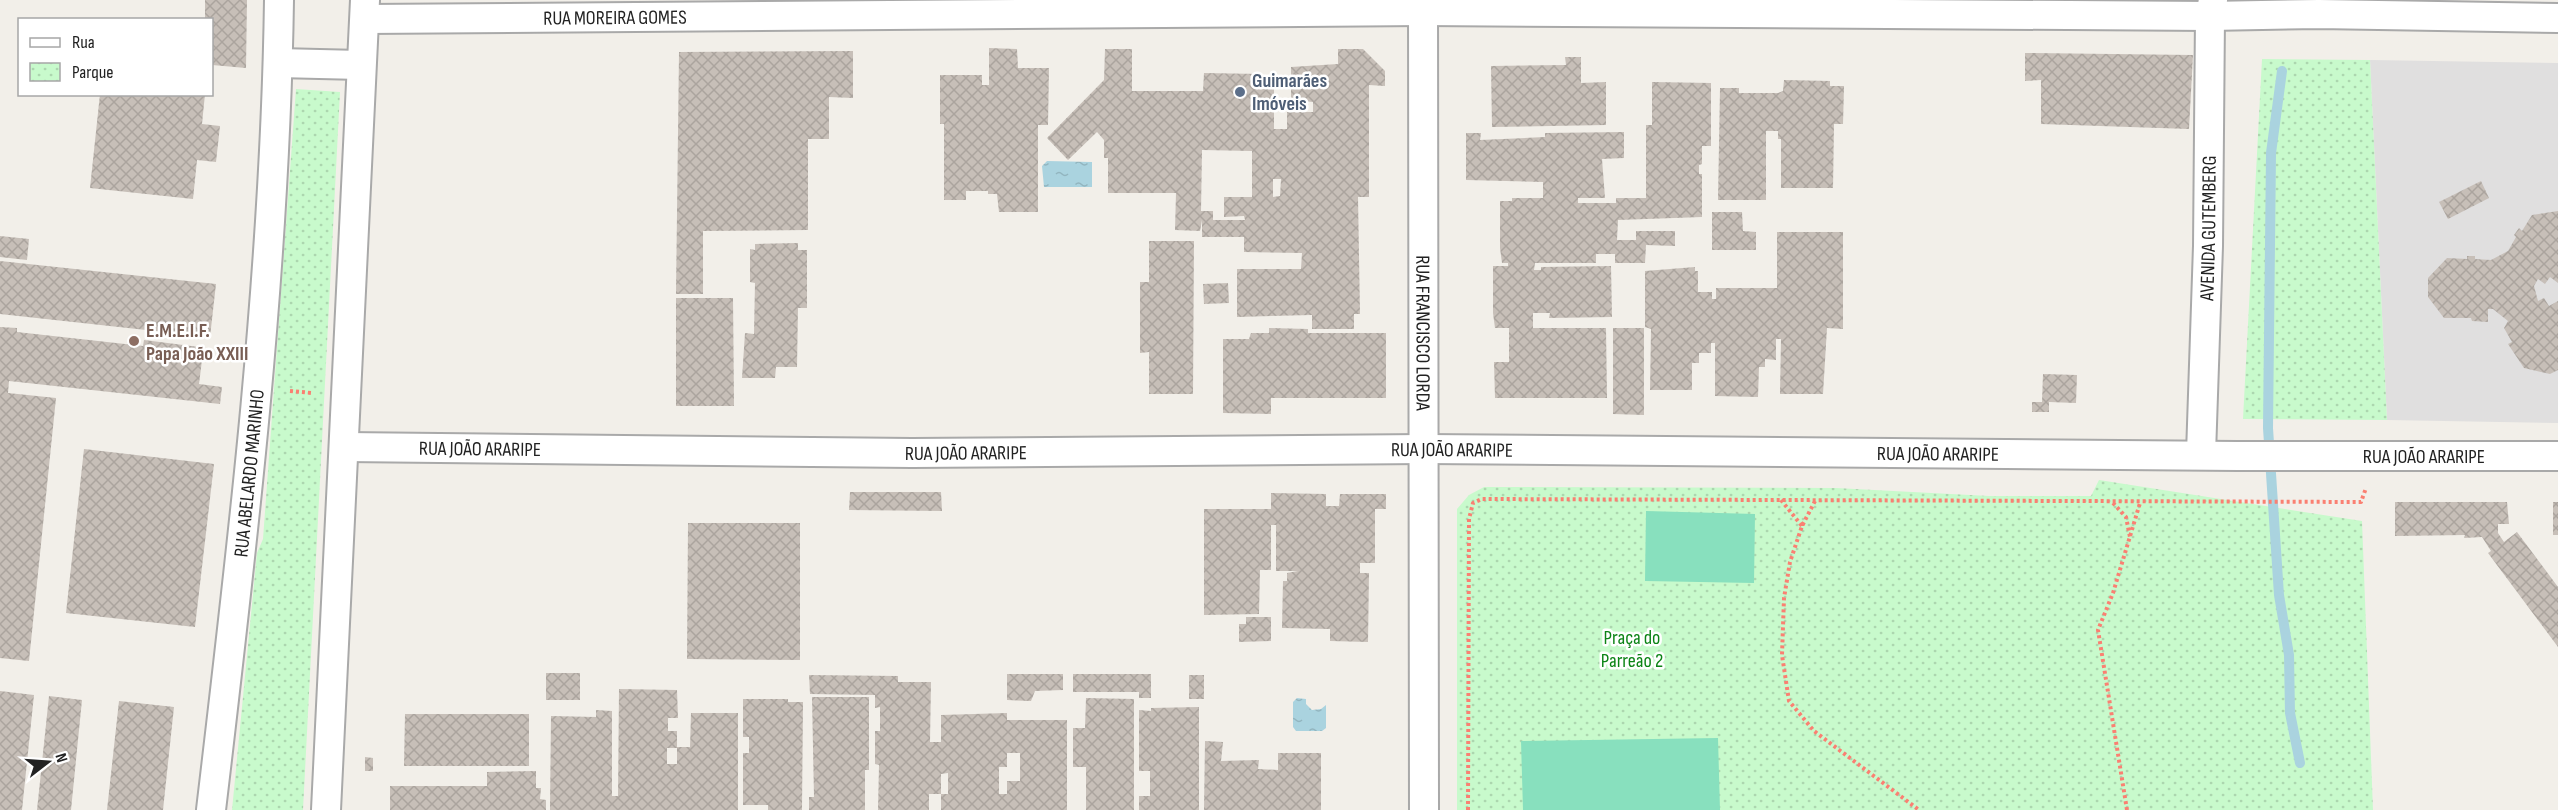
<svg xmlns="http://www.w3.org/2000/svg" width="2558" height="810" viewBox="0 0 2558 810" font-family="'Sofia Sans Condensed',sans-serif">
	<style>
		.residential { fill: #e0dfdf }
		.park { fill: url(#park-dots) }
		.pitch { fill: #88e0be }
		.water { fill: url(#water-ripples) }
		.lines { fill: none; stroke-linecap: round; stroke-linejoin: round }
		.stream { stroke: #aad3df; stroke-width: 10 }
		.building { fill: url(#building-cross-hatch); fill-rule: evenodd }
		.minor-casing { stroke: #a9a9a9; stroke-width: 32 }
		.path { stroke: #fa8072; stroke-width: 4; stroke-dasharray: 3 3; stroke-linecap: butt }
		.minor { stroke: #fff; stroke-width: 28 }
		.service-dot { fill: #5c6f8a; stroke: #fff; stroke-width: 2 }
		.education-dot { fill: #8d6e63; stroke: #fff; stroke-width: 2 }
		.labels { text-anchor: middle; stroke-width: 5; stroke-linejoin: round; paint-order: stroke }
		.street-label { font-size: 20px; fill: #222; stroke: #fff }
		.service-label { font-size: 20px; font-weight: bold; fill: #4e5e75; stroke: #fff; text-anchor: start }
		.education-label { font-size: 20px; font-weight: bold; fill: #785e54; stroke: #fff; text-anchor: start }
		.park-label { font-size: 20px; fill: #0c8416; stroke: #fff }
	</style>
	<defs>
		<pattern id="park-dots" width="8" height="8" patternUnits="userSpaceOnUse" patternTransform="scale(1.5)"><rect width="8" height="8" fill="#c8facc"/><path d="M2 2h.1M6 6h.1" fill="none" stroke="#acd6af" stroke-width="1.8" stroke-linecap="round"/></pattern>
		<pattern id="water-ripples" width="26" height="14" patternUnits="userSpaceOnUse" patternTransform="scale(1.5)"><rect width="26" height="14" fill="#aad3df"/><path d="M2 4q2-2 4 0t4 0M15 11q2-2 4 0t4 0" fill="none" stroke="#92b5bf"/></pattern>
		<pattern id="building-cross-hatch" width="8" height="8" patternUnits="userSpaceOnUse" patternTransform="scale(1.5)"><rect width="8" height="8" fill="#c7bfb8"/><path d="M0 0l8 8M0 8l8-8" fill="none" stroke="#aba49e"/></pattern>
	</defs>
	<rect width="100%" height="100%" fill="#f2efe9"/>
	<path class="residential" d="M2370 60 2558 63V423L2387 420Z"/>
	<path class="park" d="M2262 59 2370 60 2387 420 2243 419Z
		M296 89 340 92 303 810H232L257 553 263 539Z
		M2099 480 2362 521 2373 810H1457V509L1469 495 1484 487 1836 488 1989 496H2091Z"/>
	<path class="pitch" d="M1646 511 1755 514 1754 583 1645 581Z
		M1718 738 1720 810H1523L1521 741Z"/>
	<path class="water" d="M1047 161 1092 162V187H1044L1042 166Z
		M1297 698 1306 699V704L1312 710 1321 709 1326 705V728L1322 731H1296L1293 727V702Z"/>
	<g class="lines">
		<path class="stream" d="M2282 71 2271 153 2268 428 2279 595 2289 655 2290 713 2300 763"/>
	</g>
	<path class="building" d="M205 0H247L246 68 212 65V20H205Z
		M989 48 1017 49 1018 68H1049L1048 125H1038V212H999L997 194H988V191H966V200H944V124H940V75H982V85H989Z
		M1105 49H1132V91H1203L1204 73 1261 74V77H1274V129H1287V112H1313V102L1291 100V67L1338 64V49H1363L1385 71V86L1369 85V197H1358L1360 314H1354V329H1312V315L1237 317V269H1301L1302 253 1244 252V237H1202V220L1200 231 1175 230 1176 193H1108V158H1104V140L1097 132 1068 160 1047 138 1104 80ZM1202 150 1252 151V197H1224V217L1244 216 1245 220H1213V211H1201ZM1273 179H1281L1280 196 1273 197Z
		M853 51V98L829 97V139H808V230L703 231V294H676L679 52Z
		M2025 53 2193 55 2189 129 2041 124V80L2025 81Z
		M1565 57H1581V83L1606 82V125L1492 127 1491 66 1566 65Z
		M1784 80 1830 81V86H1844L1843 124H1834L1833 188H1781V139H1778V131H1766V200H1718L1720 88H1739V93H1778L1783 91Z
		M1652 82 1711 83V146H1702V164L1699 165V174H1702V217L1618 220 1617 240H1636V231H1675V246L1646 245 1645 263H1615V254H1596V263H1535L1534 270H1541V267L1611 266 1612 317 1549 318 1550 313H1533V328H1606L1607 398H1495L1494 362H1509V328H1495L1493 313V266H1508V263H1502L1500 248V201H1512V198H1543V182L1466 180V133H1481L1480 140 1545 137V133L1624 132V158L1602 159 1605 198H1578V203H1616V198H1646V125H1652Z
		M100 94H205L202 124 220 126 216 162 197 160 193 199 90 188Z
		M2481 181 2489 198 2448 219 2439 202Z
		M2558 211V283L2550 277 2545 284 2538 279 2534 286 2538 301 2544 298 2549 306 2558 301V370L2550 374 2524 368 2508 344 2512 342 2504 328 2508 321 2493 309H2488V322L2472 321 2471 318H2444L2428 297V278L2447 258 2467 259V256H2475V259L2491 260 2508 251 2516 237 2514 235 2519 228 2522 231 2532 215Z
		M1712 212H1742L1743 231 1756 232V250H1712Z
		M1777 232H1843V329L1827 328 1823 394H1780L1781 339H1776V360L1765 359V367H1759L1758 397 1715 396V343H1711V353H1699V363H1692V390H1650L1651 329 1645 327V271L1695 267V271H1698V292H1712V299H1716V288H1777Z
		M0 236 29 239 27 260 0 257Z
		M1149 241H1194L1193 394H1149V352L1140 353V282H1149Z
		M798 243V250H807V308H798L797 367H776L775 378H742L745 333 754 334 755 283 750 282V249L755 250V244Z
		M0 261 216 284 210 337 0 314Z
		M1228 283 1229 303 1204 304 1203 284Z
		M676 298H733L734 406H676Z
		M0 327 17 328V332L143 346 144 340 199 347 198 352H203L199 384 222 387 220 404 9 381 8 393 56 398 29 661 0 658Z
		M1269 328 1308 329V333H1386V398H1271V414L1223 413V339H1249L1251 333H1269Z
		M1613 328H1644V415L1613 414Z
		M2043 374 2077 375 2076 403 2049 402V412H2032V402H2042Z
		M84 449 214 464 195 627 66 613Z
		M850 492H941L942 511 849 510Z
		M1271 493 1326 494V506H1339L1340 494H1386V509H1375V563H1360V573H1369L1368 642 1330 641V629L1282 628 1283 581H1287V573L1298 571H1276V525H1271V570H1260L1259 614 1204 615V509H1271Z
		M2395 502H2507L2509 524H2498V533L2504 542 2517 532 2558 587V647L2488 553 2491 551 2482 537 2464 538 2465 535 2395 536Z
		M2553 502H2558V535H2553Z
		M688 523H800V660L687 659Z
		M1246 617H1271V641L1239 642V624H1246Z
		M546 673H580V700H546Z
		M1007 674H1063V690L1035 691 1031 701 1007 700Z
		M1073 674H1151V698H1139V692H1073Z
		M809 675 898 676V682H931L930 742H941V715L1007 713V720H1067V810H941V794H929V810H878L879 765 875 764V731H880V707L875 708V695L810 694ZM1007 753H1020V781H1007V794H999V767H1007ZM948 773V794H941V774Z
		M1189 675H1204V699H1189Z
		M619 689 677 690 678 718H668V731H677V748H667V764H677V747H690L691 713H738V810H550L551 716 596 717V710L612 711V796H618Z
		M0 691 34 695 22 810H0Z
		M49 696 82 700 71 810H37Z
		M812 697H869V770H865V810H809V797H814Z
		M1086 698 1134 699V810H1086V767H1073V728H1085Z
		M743 699H788V702H803L802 810H768V805H743V753H749V737H743Z
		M119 701 174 707 163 810H107Z
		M1199 707V810H1139V796H1150V771H1139V710L1151 711V708Z
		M405 714H529V766H404Z
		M1205 741 1223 742 1221 761 1259 760 1258 769 1278 770V753H1321V810H1204Z
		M365 757 373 758V771H365Z
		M536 771V788H541L540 799 546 800V810H390V786H487V772Z"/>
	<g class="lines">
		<g class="minor-casing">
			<g id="minor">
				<path id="s1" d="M1423 0 1424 810"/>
				<path id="s2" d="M365 19 1423 11 2210 16 2319 14 2558 18"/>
				<path d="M278 63 361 65"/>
				<path id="s3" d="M345 447 912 453 1425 449 2237 456H2558"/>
				<path id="s4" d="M2201 454 2208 246 2210 16 2213 0"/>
				<path id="s5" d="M211 810C243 541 275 271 279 0"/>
				<path d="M326 810 365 0"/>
			</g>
		</g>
		<path class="path" d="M290 391 312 393
			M1781 500 1802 526
			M1815 501 1802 526 1790 562 1784 598 1782 655 1789 701 1814 731 1919 810
			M2113 503 2126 517 2130 537
			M1468 810 1469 519 1473 503 1482 499 2361 502 2366 488
			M2127 810 2098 630 2113 593 2140 503"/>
		<use href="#minor" class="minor"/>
	</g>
	<circle class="service-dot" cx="1240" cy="92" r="6"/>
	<circle class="education-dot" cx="134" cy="341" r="6"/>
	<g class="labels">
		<g class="street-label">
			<text dy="7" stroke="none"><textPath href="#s2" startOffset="250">RUA MOREIRA GOMES</textPath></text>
			<text dy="7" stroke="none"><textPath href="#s4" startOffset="226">AVENIDA GUTEMBERG</textPath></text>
			<text dy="7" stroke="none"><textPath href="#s1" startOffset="333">RUA FRANCISCO LORDA</textPath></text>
			<text dy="7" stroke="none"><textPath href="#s3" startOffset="135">RUA JOÃO ARARIPE</textPath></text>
			<text dy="7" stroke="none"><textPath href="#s3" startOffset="1107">RUA JOÃO ARARIPE</textPath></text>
			<text dy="7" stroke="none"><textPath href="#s3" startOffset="621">RUA JOÃO ARARIPE</textPath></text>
			<text dy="7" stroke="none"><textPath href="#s3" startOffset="1593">RUA JOÃO ARARIPE</textPath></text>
			<text dy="7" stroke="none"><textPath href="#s3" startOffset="2079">RUA JOÃO ARARIPE</textPath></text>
			<text dy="7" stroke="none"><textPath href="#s5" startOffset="339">RUA ABELARDO MARINHO</textPath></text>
		</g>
		<g class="service-label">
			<text x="1252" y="87">Guimarães<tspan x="1252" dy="23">Imóveis</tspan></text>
		</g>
		<g class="education-label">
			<text x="146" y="337">E.M.E.I.F.<tspan x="146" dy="23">Papa João XXIII</tspan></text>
		</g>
		<g class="park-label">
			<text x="1632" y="644">Praça do<tspan x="1632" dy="23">Parreão 2</tspan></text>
		</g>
	</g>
	<rect x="18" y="18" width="195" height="78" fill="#ffffff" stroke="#a7a7a7" stroke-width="1.5"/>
	<rect x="30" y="38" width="30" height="9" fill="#ffffff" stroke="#a7a7a7" stroke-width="1.5"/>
	<text x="72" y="48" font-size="18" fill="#222222">Rua</text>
	<rect x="30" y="63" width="30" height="18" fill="url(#park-dots)" stroke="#a7a7a7" stroke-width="1.5"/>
	<text x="72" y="78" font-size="18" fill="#222222">Parque</text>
	<g transform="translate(48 762) rotate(73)" stroke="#ffffff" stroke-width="4.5" paint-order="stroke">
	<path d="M0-4.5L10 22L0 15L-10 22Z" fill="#222222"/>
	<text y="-9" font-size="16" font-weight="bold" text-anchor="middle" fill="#222222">N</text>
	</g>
</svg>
